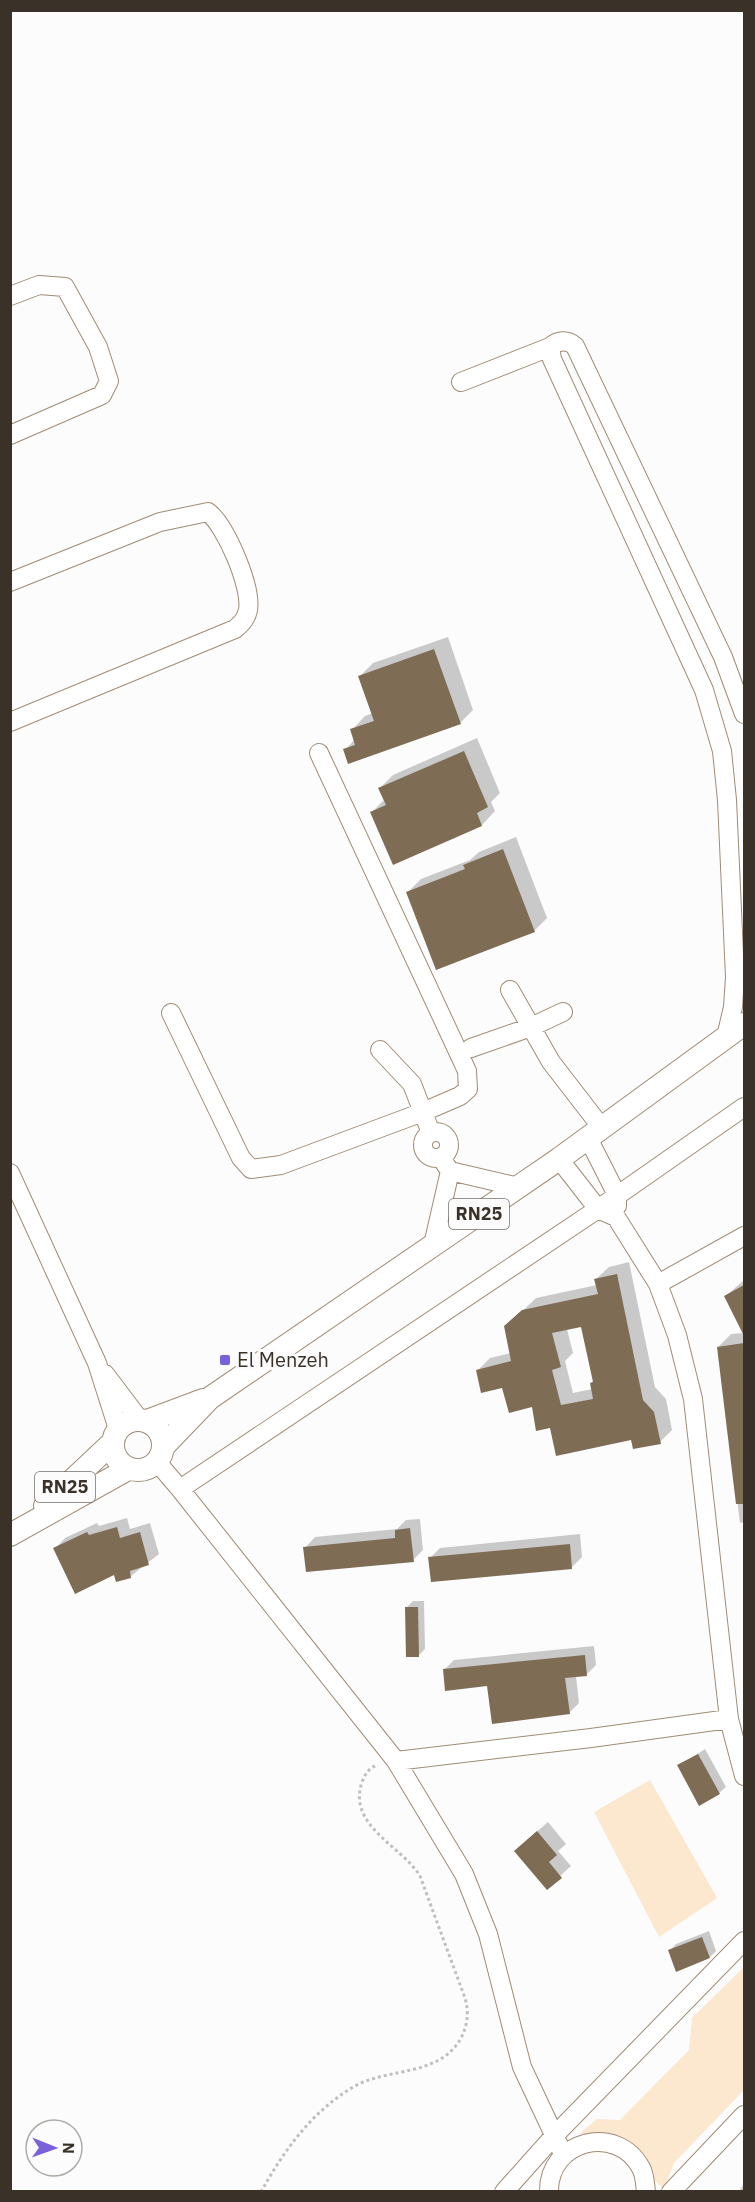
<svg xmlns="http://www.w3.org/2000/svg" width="755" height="2202" viewBox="0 0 755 2202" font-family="'IBM Plex Sans',sans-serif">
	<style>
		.grass { fill: #fce7cf }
		.shadow { fill: #0003; fill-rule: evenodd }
		.building { fill: #7e6c55; fill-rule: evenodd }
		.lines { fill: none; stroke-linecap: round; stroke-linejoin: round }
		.minor-casing { stroke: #9f8c75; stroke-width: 20 }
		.major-casing { stroke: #9f8c75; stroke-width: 24 }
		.path { stroke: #c1bfbc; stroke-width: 3; stroke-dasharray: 3 3; stroke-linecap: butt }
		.minor { stroke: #fff; stroke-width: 18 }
		.major { stroke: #fff; stroke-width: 22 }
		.poi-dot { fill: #7a60da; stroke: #fcfcfc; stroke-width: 2 }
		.labels { text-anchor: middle; stroke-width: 6; stroke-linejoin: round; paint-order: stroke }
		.shield { fill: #fcfcfc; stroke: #746f68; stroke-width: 1.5 }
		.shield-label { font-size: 18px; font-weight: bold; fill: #3a3228 }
		.poi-label { font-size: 20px; fill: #3a3228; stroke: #fcfcfc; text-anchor: start }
	</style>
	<rect width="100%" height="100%" fill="#fcfcfc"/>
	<path class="grass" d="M650 1780 717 1898 659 1937 594 1812Z
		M744 1967V2090L674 2163 664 2190 652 2177 638 2148 604 2134H579L597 2119 620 2120 689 2050 692 2018Z"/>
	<path class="shadow" d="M448 637 473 710 460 723 345 750 355 739 352 730 365 716 373 713 360 676 373 663Z
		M477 738 500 793 491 802 495 811 482 825 372 812 385 799 380 788 393 775Z
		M516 837 547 918 534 931 408 892 421 879 470 860 479 852Z
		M629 1262 655 1387 666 1399 672 1430 660 1442 552 1426 533 1406 477 1371 490 1358 511 1353 506 1327 536 1298 597 1285 596 1279 609 1267ZM582 1325 594 1380 591 1383 592 1389 573 1393 565 1361 573 1353 567 1329Z
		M744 1280V1321L740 1323 726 1296Z
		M744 1333V1522L740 1523 718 1347 731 1334Z
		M127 1518 130 1529 150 1523 159 1554 131 1576 55 1549 65 1538 97 1523 99 1526Z
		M420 1519 423 1550 413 1560 305 1548 315 1537 397 1529 406 1520Z
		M580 1534 582 1557 572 1567 430 1558 440 1548Z
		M413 1601H424L425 1649 418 1656 406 1608Z
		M594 1646 596 1665 586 1675 576 1676 579 1703 569 1713 444 1670 454 1660Z
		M705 1749 726 1787 719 1793 679 1766Z
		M548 1822 566 1844 558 1851 571 1866 547 1888 526 1841Z
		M709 1931 716 1951 710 1957 669 1951 676 1944Z
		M744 2183V2192H739Z"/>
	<path class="building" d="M434 649 461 724 348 764 343 749 355 745 350 729 374 721 358 676Z
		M464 751 488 807 477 813 482 826 393 865 370 812 386 805 378 788Z
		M503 849 535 932 436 970 406 892 465 869 463 865Z
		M617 1274 643 1400 654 1412 661 1444 633 1449 631 1440 556 1456 550 1428 536 1431 532 1407 509 1413 502 1388 481 1393 476 1370 511 1361 504 1326 522 1310 598 1294 594 1279ZM581 1327 593 1382 590 1383 593 1399 561 1405 552 1370 561 1367 552 1333Z
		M744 1285V1336L724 1296Z
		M744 1343V1504H736L717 1347Z
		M117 1527 120 1538 140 1532 149 1565 130 1571 131 1578 116 1582 114 1575 75 1594 53 1548 87 1532 89 1535Z
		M410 1528 414 1562 306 1572 303 1547 395 1538V1530Z
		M570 1544 572 1569 431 1582 428 1557Z
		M405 1607H418L419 1657H406Z
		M585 1655 587 1676 565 1678 570 1714 492 1724 487 1686 445 1691 443 1669Z
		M698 1754 720 1794 699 1806 677 1765Z
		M537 1831 557 1855 549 1862 562 1878 547 1890 514 1851Z
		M702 1937 710 1958 676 1972 668 1950Z"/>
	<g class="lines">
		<g class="minor-casing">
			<path id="minor" d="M10 296 39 285 65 287 98 347 109 381 102 395 10 435
				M461 382 550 347
				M10 582 160 522 208 512C226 526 252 587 248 610 246 619 242 623 235 629L10 722
				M510 990 551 1062 602 1128
				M171 1013 241 1158 251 1169 281 1165 423 1112 460 1096 468 1089 467 1071 319 753
				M726 1037 733 1007 735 977 727 800 722 751 704 690 552 359 550 347C558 340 567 339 575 346L723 657 744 714
				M471 1048 531 1027 563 1012
				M380 1050 412 1084 431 1133
				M423 1145a13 13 0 1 1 26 0a13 13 0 1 1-26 0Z
				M588 1138 617 1195V1206
				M441 1158 450 1171 519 1187
				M559 1159 598 1209 616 1217 658 1284 677 1335 693 1399 729 1719 744 1776
				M10 1173 97 1363 118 1429
				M433 1245 450 1171
				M658 1284 744 1236
				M105 1374 139 1419
				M157 1462 180 1489
				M396 1761 591 1738 729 1719
				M563 2154 522 2067 488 1934 464 1874 396 1761 180 1489 598 1209 744 1107
				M504 2192 554 2136 744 1941
				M549 2192C548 2140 617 2123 641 2168 645 2175 645 2184 646 2192
				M671 2192 744 2115"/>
		</g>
		<g class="major-casing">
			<path id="major" d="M113 1445a25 25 0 1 1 50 0a25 25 0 1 1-50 0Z
				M147 1421 203 1400
				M163 1447 210 1398 559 1159 744 1024
				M45 1506 112 1443
				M10 1535 128 1469"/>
		</g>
		<path class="path" d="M261 2192C284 2150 313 2110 355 2086 390 2067 439 2077 461 2038 468 2024 469 2012 465 1998L420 1876C402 1846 347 1826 362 1782 365 1774 369 1768 377 1765"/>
		<use href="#minor" class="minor"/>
		<use href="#major" class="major"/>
	</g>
	<rect class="poi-dot" x="219" y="1354" width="12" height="12" rx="3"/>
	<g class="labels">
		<g class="shield">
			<rect x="449" y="1199" width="60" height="30" rx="4.5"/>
			<rect x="35" y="1472" width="60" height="30" rx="4.5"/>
		</g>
		<g class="shield-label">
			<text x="479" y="1220">RN25</text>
			<text x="65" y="1493">RN25</text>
		</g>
		<g class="poi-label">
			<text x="237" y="1367">El Menzeh</text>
		</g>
	</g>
	<rect width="755" height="2202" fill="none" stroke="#3a3228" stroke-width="24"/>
	<g transform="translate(54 2148) rotate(91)"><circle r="28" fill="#fcfcfc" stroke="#aeaba7" stroke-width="1.5"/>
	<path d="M0-4.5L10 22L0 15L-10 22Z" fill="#7a60da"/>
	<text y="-9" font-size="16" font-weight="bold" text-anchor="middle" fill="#3a3228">N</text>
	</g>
</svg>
